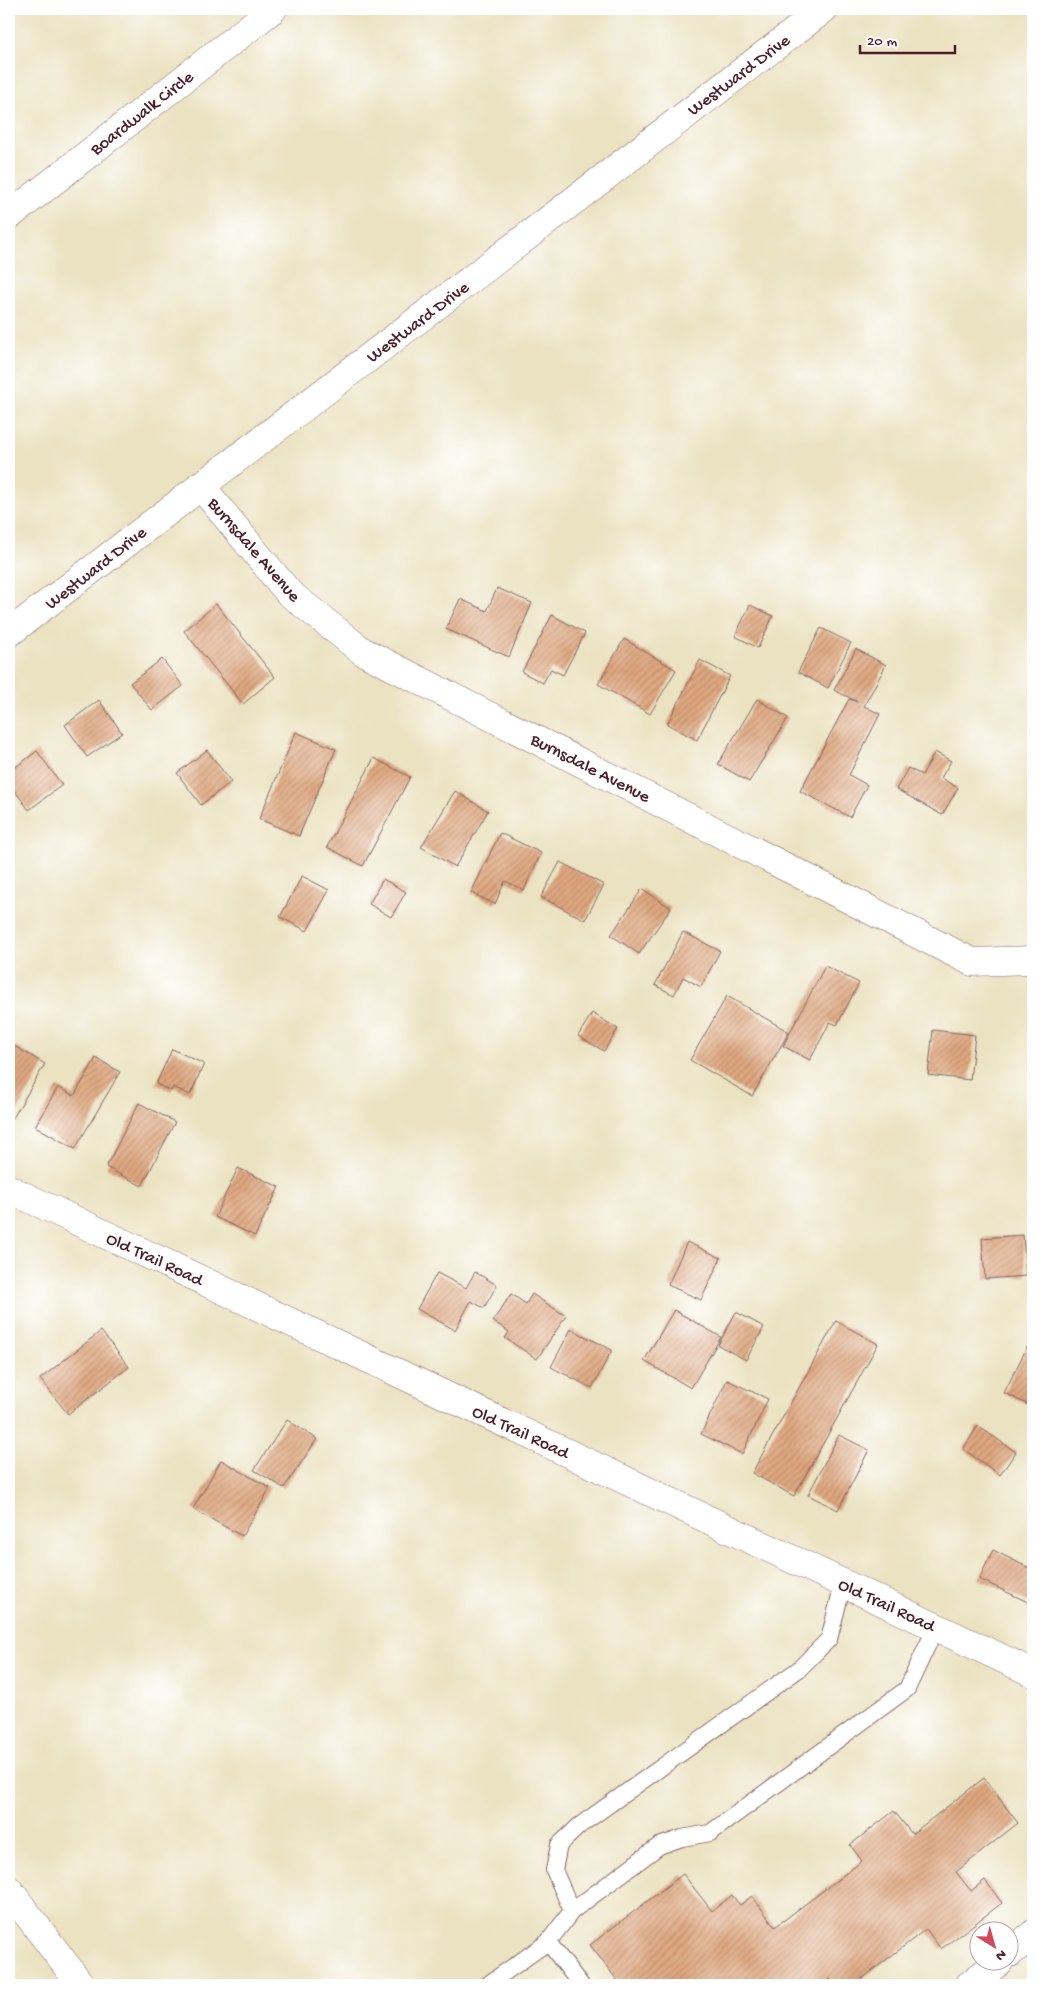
<svg xmlns="http://www.w3.org/2000/svg" width="1042" height="1994" viewBox="0 0 1042 1994" font-family="'Gochi Hand',sans-serif">
	<style>
		.building { fill: url(#building-hatch) }
		.lines { fill: none; stroke-linecap: round; stroke-linejoin: round }
		.service-casing { stroke: #826360; stroke-width: 18 }
		.minor-casing { stroke: #826360; stroke-width: 29 }
		.secondary-casing { stroke: #826360; stroke-width: 29 }
		.service { stroke: #fff; stroke-width: 16 }
		.minor { stroke: #fff; stroke-width: 28 }
		.secondary { stroke: #fff; stroke-width: 28 }
		.labels { text-anchor: middle; stroke-width: 4.5; stroke-linejoin: round; paint-order: stroke }
		.street-label { font-size: 18px; fill: #4a1f2b; stroke: #fff }
	</style>
	<defs>
		<pattern id="building-hatch" width="6" height="6" patternUnits="userSpaceOnUse" patternTransform="scale(1.25)"><rect width="6" height="6" fill="#dfa880"/><path d="M-1 1l2-2M0 6l6-6M5 7l2-2" fill="none" stroke="#b78869"/></pattern>
	</defs>
	<rect width="100%" height="100%" fill="#fff"/>
	<filter id="ink" filterUnits="userSpaceOnUse"><feTurbulence type="fractalNoise" baseFrequency=".02" numOctaves="2"/><feDisplacementMap in="SourceGraphic" scale="10" xChannelSelector="R" yChannelSelector="G"/><feConvolveMatrix kernelMatrix="1 2 1 2 8 2 1 2 1" color-interpolation-filters="sRGB"/></filter>
	<filter id="wash" filterUnits="userSpaceOnUse"><feTurbulence type="fractalNoise" baseFrequency=".0096" numOctaves="4" result="noise"/><feDisplacementMap in="SourceGraphic" scale="20" xChannelSelector="R" yChannelSelector="G"/><feGaussianBlur stdDeviation="1.12" result="paint"/><feColorMatrix in="noise" values="0 0 0 0 0 0 0 0 0 0 0 0 0 0 0 0 0 1.4 0 .05"/><feComposite in="paint" operator="in"/></filter>
	<g filter="url(#wash)">
		<rect width="100%" height="100%" fill="#ebe2c1"/>
		<g id="blocks">
			<path class="building" d="M497 588 532 603 509 657 446 629 460 599 487 611Z
				M216 604 275 677 243 704 184 631Z
				M750 605 773 616 758 648 735 636Z
				M552 615 585 633 563 675 551 669 543 683 522 672Z
				M821 628 851 643 828 688 798 672Z
				M624 639 676 670 650 714 598 684Z
				M856 649 886 665 864 706 880 714 849 775 867 785 850 817 800 791 849 699 858 702 834 690Z
				M162 659 183 686 152 710 130 683Z
				M700 660 730 676 697 740 667 724Z
				M757 699 788 718 749 782 718 764Z
				M99 700 122 733 87 757 65 725Z
				M296 732 336 749 299 836 259 819Z
				M207 750 231 782 201 805 177 773Z
				M37 751 62 785 29 810 9 783V772Z
				M935 752 951 761 941 778 958 788 942 815 896 789 908 768 922 775Z
				M374 758 410 777 363 866 327 847Z
				M455 791 488 811 455 867 421 847Z
				M500 833 541 853 524 890 505 881 495 904 471 893Z
				M560 862 604 885 585 920 541 897Z
				M302 876 329 890 307 931 280 917Z
				M383 879 406 892 391 917 369 904Z
				M642 889 671 908 639 954 611 935Z
				M683 932 720 951 701 987 683 977 674 995 655 985Z
				M825 966 859 983 837 1025 830 1022 810 1060 783 1046Z
				M727 996 789 1032 752 1096 690 1060Z
				M592 1013 618 1029 604 1051 578 1036Z
				M933 1030 975 1035 970 1080 928 1075Z
				M9 1043 45 1064 13 1118 9 1115Z
				M172 1049 204 1064 190 1095 173 1087 171 1091 156 1084Z
				M96 1058 120 1072 75 1149 35 1126 58 1087 74 1096Z
				M139 1103 175 1122 142 1186 106 1167Z
				M238 1168 279 1187 255 1236 215 1217Z
				M1023 1235 1026 1276 985 1279 982 1238Z
				M687 1242 721 1258 701 1300 668 1285Z
				M475 1272 497 1285 484 1308 471 1301 455 1330 417 1309 437 1273 466 1288Z
				M511 1294 526 1304 532 1294 566 1316 537 1359 505 1338 509 1332 493 1321Z
				M674 1310 721 1337 691 1388 644 1361Z
				M736 1312 764 1327 746 1360 718 1345Z
				M836 1321 878 1344 794 1496 752 1473Z
				M571 1329 612 1350 592 1388 551 1367Z
				M101 1331 129 1367 68 1414 40 1379Z
				M1027 1347 1033 1351V1407L1004 1393Z
				M727 1380 768 1399 742 1454 701 1434Z
				M287 1420 317 1439 284 1488 254 1470Z
				M978 1426 1016 1452 1000 1475 963 1449Z
				M839 1435 869 1450 838 1510 808 1495Z
				M221 1460 270 1488 242 1536 193 1509Z
				M993 1550 1033 1570 1032 1604 979 1579Z
				M984 1778 1018 1823 956 1872 971 1891 985 1880 1002 1903 941 1949 926 1929 854 1985H835L830 1979 822 1985H621L590 1945 683 1874 712 1911 732 1895 740 1905 752 1896 775 1927 862 1861 850 1845 894 1811 912 1834Z"/>
		</g>
	</g>
	<g filter="url(#ink)">
		<use href="#blocks" fill-opacity="0" stroke="#826360" stroke-width="1"/>
		<g class="lines">
			<g class="service-casing">
				<path id="service" d="M572 1911 554 1870 559 1845 579 1826 799 1669 829 1639 843 1584
					M548 1942 581 1985
					M487 1985 548 1942 572 1911 659 1846 682 1838 710 1833 907 1689 936 1627"/>
			</g>
			<g class="minor-casing">
				<path id="minor" d="M9 216 273 9
					M200 485 289 593 362 651 972 962 1033 960
					M9 633 824 9
					M9 1189 1033 1673
					M1010 1953 1033 1934
					M969 1985 999 1962"/>
			</g>
			<g class="secondary-casing">
				<path id="secondary" d="M9 1890 81 1985"/>
			</g>
			<use href="#service" class="service"/>
			<use href="#minor" class="minor"/>
			<use href="#secondary" class="secondary"/>
		</g>
	</g>
	<g class="labels">
		<g class="street-label">
			<text transform="translate(738 74) rotate(-37)" y="6">Westward Drive</text>
			<text transform="translate(141 112) rotate(-38)" y="6">Boardwalk Circle</text>
			<text transform="translate(417 321) rotate(-37)" y="6">Westward Drive</text>
			<text transform="translate(255 549) rotate(49)" y="6">Burnsdale Avenue</text>
			<text transform="translate(95 567) rotate(-38)" y="6">Westward Drive</text>
			<text transform="translate(591 767) rotate(27)" y="6">Burnsdale Avenue</text>
			<text transform="translate(155 1258) rotate(25)" y="6">Old Trail Road</text>
			<text transform="translate(521 1431) rotate(25)" y="6">Old Trail Road</text>
			<text transform="translate(887 1604) rotate(25)" y="6">Old Trail Road</text>
		</g>
	</g>
	<rect width="1042" height="1994" fill="none" stroke="#fff" stroke-width="30"/>
	<g transform="translate(994 1946) rotate(143)"><circle r="24" fill="#ffffff" stroke="#b7a5aa"/>
	<path d="M0-4L9 19L0 12L-9 19Z" fill="#d1495b"/>
	<text y="-8" font-size="14" font-weight="bold" text-anchor="middle" fill="#4a1f2b">N</text>
	</g>
	<path d="M860 45v8h95v-8" fill="none" stroke="#4a1f2b" stroke-width="2.5"/>
	<text x="867" y="45" font-size="15" fill="#4a1f2b" stroke="#ffffff" stroke-width="4" paint-order="stroke">20 m</text>
</svg>
